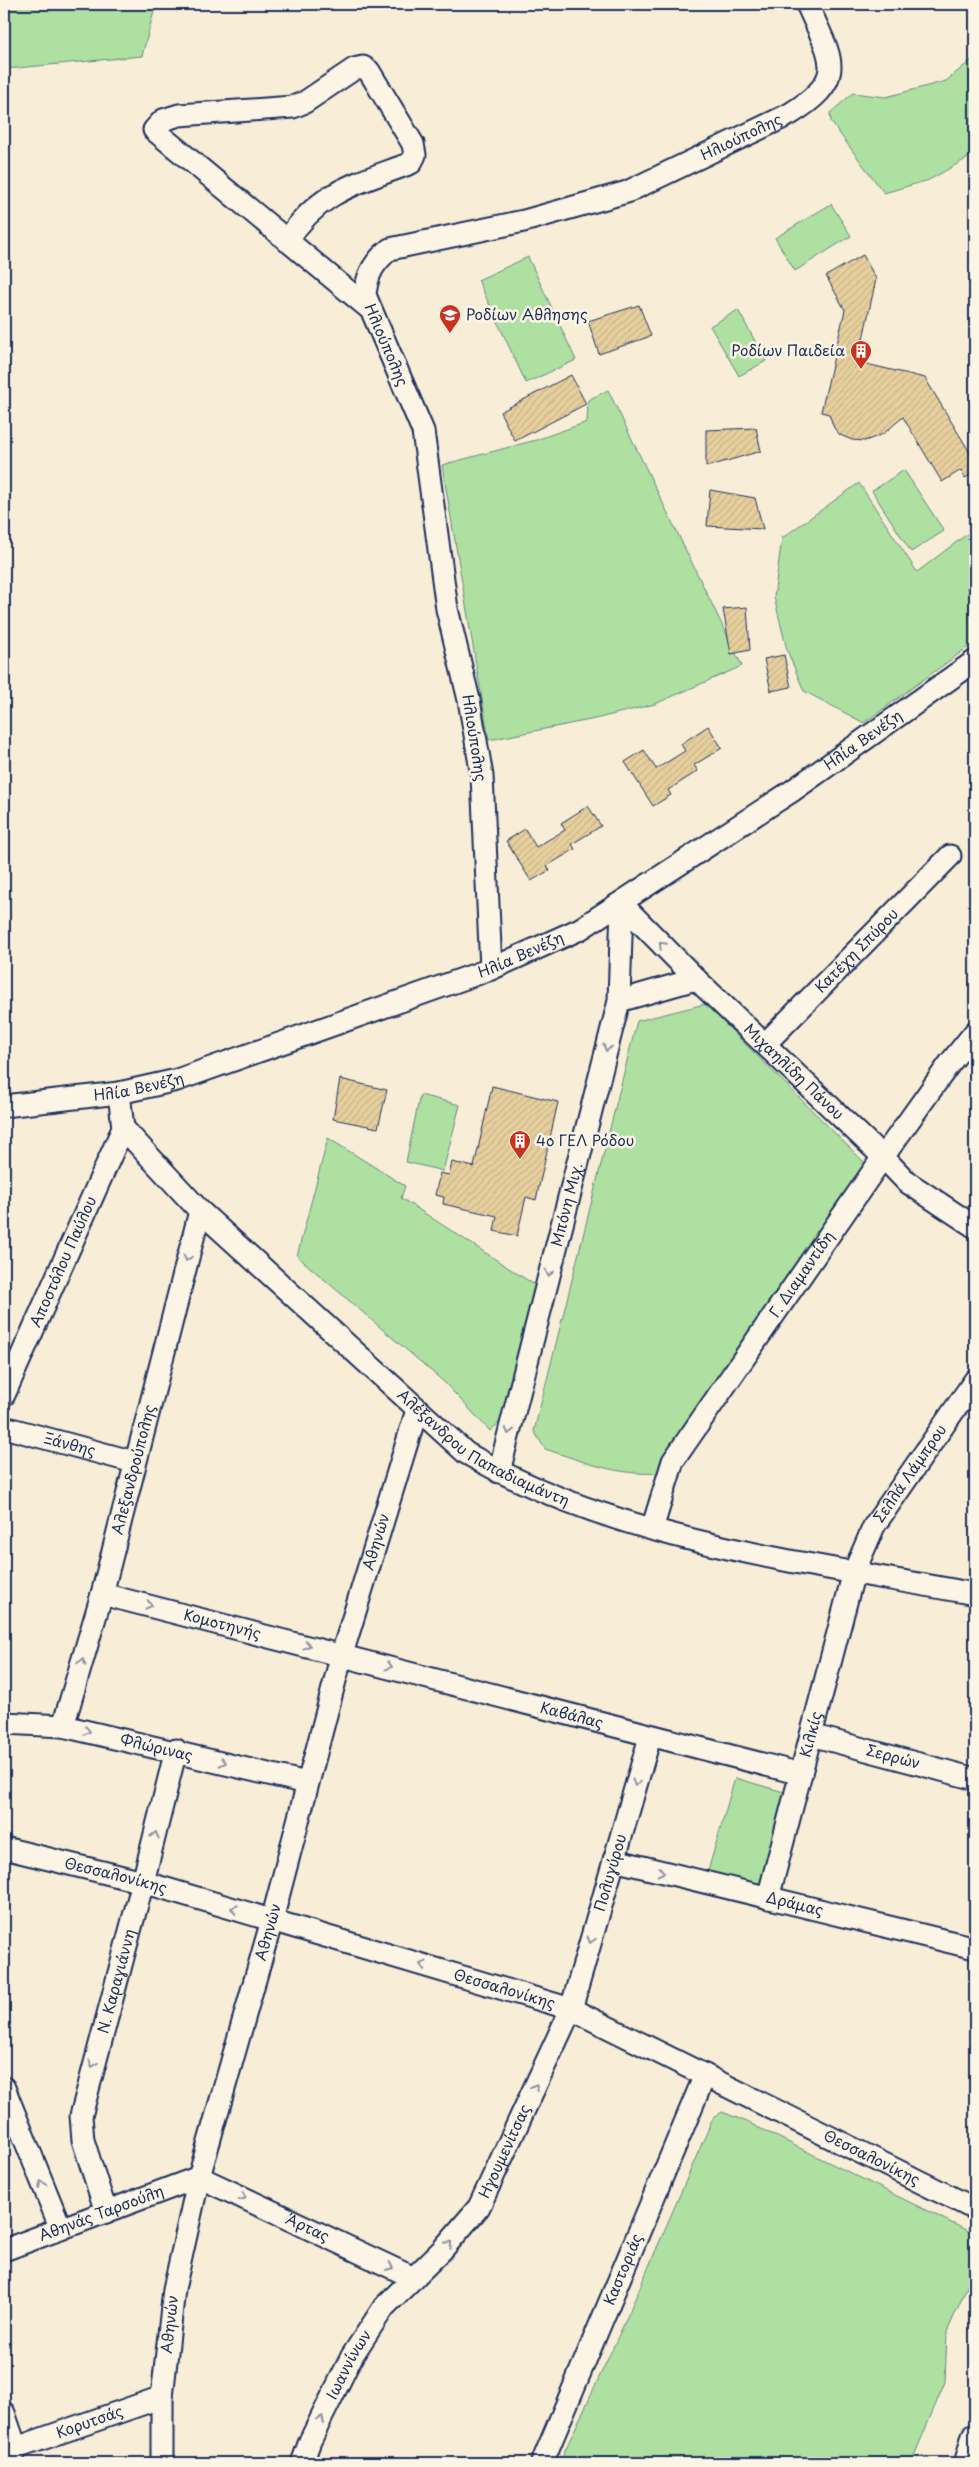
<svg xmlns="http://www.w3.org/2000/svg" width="979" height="2467" viewBox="0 0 979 2467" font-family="'Playpen Sans',sans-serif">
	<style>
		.grass { fill: #aee0a1; stroke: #648880 }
		.building { fill: url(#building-hatch); stroke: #1b2f5e }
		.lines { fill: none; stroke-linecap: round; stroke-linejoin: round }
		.minor-casing { stroke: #1b2f5e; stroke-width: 25 }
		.major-casing { stroke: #1b2f5e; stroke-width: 30 }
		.minor { stroke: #fcf5e5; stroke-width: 21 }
		.major { stroke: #fcf5e5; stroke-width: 26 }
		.oneway { stroke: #8c92a2 }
		.labels { text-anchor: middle; stroke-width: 5; stroke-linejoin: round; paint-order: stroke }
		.street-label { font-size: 15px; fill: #1b2f5e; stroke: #fcf5e5 }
		.poi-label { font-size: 15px; fill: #1b2f5e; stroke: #fcf5e5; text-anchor: start }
	</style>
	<defs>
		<pattern id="building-hatch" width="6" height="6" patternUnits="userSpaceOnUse" patternTransform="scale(1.25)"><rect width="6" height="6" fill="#e8d09e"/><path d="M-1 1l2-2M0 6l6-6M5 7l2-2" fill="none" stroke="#c6b38a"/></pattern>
	</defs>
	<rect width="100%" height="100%" fill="#f8eed7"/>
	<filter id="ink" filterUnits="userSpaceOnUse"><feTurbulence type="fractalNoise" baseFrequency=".02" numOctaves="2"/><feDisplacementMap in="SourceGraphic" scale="10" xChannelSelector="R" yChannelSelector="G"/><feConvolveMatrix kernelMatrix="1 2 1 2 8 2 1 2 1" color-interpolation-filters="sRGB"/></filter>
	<g filter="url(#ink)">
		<path class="grass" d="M4 4H156L142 56 7 69Z
			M975 57V154L929 180 884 193 831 122 830 113 853 93 886 97 946 81Z
			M831 204 851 236 795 271 775 238Z
			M528 257 576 360 526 383 478 280Z
			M738 310 766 361 739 376 710 326Z
			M608 390 742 666 655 704 595 719 489 740 442 465 536 440 587 422 588 400Z
			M904 470 944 531 911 552 872 491Z
			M859 483 917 572 975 528V642L864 723 804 691 787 650 774 597 782 538Z
			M705 1004 870 1168 660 1473C617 1476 585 1462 545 1449L534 1431 637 1021Z
			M420 1095 460 1105 443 1171 406 1162Z
			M328 1138 405 1186 401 1198 538 1287 511 1412 490 1431 444 1382 297 1256Z
			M735 1778 791 1794 764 1887 708 1871Z
			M722 2112 745 2121 964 2229 975 2236V2269L947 2332 945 2382 911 2463H559L624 2324 713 2118Z"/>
		<path class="building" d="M863 255 876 279 858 362 925 378 975 461V472L965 478 961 470 942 482 903 417 883 434 865 441 852 440 840 435 834 428 829 414 821 412 845 310 826 276Z
			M639 305 651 336 599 354 588 321Z
			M571 375 586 404 515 441 500 412Z
			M756 428 761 451 706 467V430Z
			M710 490 755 498 763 529 707 526Z
			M747 607 750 650 731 654 723 609Z
			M784 655 791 687 771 691 764 659Z
			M708 726 722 748 694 765 698 771 668 790 671 795 653 806 625 762 644 750 656 769 685 751 681 744Z
			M588 806 601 826 572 844 575 849 547 866 550 870 531 881 506 841 525 829 536 847 565 830 561 823Z
			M340 1079 387 1090 378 1128 333 1119Z
			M492 1086 558 1102 536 1200 526 1197 517 1236 494 1231 497 1216 443 1204 444 1197 435 1195 440 1173 449 1175 452 1162 474 1167Z"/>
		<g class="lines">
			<g class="minor-casing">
				<g id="minor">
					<path d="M287 241C319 190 359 183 411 163L415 155 413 144 369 71 363 67 354 69 305 102 293 107 179 115 163 120 154 130 371 310"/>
					<path id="s1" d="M622 904 696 979 883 1157 907 1182 975 1227"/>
					<path id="s2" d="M491 969 482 776 469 700 447 609 423 431 365 295C367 274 374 262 390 249L524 221 627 192 790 114C850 77 831 59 807 4"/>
					<path d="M619 1001 696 979"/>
					<path id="s3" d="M765 1044 950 856"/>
					<path id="s4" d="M119 1093 123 1128 200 1211 466 1453C619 1542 803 1562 975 1594"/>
					<path id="s5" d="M4 1106 119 1093 177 1080 491 969 580 929 792 791 975 661"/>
					<path id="s6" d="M4 1395 123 1128"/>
					<path id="s7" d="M4 1427 134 1462"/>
					<path id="s8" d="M499 1472 619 1001 622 904"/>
					<path id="s9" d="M652 1529 673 1461 883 1157 950 1063 975 1032"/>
					<path id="s10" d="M102 1594C335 1652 567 1716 801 1774"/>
					<path id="s11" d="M4 1723 63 1726 307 1783"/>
					<path id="s12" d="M63 1726 102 1594 200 1211"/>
					<path id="s13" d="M811 1735 975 1779"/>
					<path id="s14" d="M4 1848 143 1882 571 2009 975 2209"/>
					<path id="s15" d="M614 1860 975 1948"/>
					<path id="s16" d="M768 1898 854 1572 874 1526 975 1380"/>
					<path d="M4 2088 61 2229"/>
					<path id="s17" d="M106 2212 83 2140 81 2116 143 1882 176 1750"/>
					<path id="s18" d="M4 2250 199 2177 414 2278"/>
					<path d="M4 2413 16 2448 11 2463"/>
					<path id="s19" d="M16 2448 162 2397"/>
					<path id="s20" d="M162 2463V2397L174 2289 199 2177 272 1920 342 1654 417 1410"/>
					<path id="s21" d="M302 2463 310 2441 352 2356 384 2307 442 2250 479 2207 571 2009 650 1737"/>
					<path id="s22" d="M542 2463 705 2075"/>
				</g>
			</g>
			<g class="major-casing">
				<path id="major" d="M968 2463 975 2437"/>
			</g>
			<use href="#minor" class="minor"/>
			<use href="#major" class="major"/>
		</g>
		<defs><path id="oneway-chevron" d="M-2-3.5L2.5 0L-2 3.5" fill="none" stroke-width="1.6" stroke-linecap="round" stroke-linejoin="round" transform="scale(1.25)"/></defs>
		<g class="oneway">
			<use href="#oneway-chevron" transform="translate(662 945) rotate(-135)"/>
			<use href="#oneway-chevron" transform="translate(607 1048) rotate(104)"/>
			<use href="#oneway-chevron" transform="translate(187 1258) rotate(105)"/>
			<use href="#oneway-chevron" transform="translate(549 1273) rotate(104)"/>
			<use href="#oneway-chevron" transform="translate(509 1431) rotate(104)"/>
			<use href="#oneway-chevron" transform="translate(149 1605) rotate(14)"/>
			<use href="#oneway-chevron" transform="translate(307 1645) rotate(14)"/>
			<use href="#oneway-chevron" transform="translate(82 1662) rotate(-74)"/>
			<use href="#oneway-chevron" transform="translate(389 1666) rotate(15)"/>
			<use href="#oneway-chevron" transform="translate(87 1731) rotate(12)"/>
			<use href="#oneway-chevron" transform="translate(223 1762) rotate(14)"/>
			<use href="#oneway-chevron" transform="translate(636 1783) rotate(106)"/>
			<use href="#oneway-chevron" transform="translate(155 1835) rotate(-76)"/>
			<use href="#oneway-chevron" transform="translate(661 1872) rotate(14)"/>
			<use href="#oneway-chevron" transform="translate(234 1909) rotate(-164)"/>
			<use href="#oneway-chevron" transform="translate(591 1940) rotate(106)"/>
			<use href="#oneway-chevron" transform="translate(423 1965) rotate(-164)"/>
			<use href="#oneway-chevron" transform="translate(93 2064) rotate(105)"/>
			<use href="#oneway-chevron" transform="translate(535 2087) rotate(-65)"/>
			<use href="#oneway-chevron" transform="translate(42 2184) rotate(-112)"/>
			<use href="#oneway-chevron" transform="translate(243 2197) rotate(25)"/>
			<use href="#oneway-chevron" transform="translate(449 2244) rotate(-47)"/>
			<use href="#oneway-chevron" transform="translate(390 2267) rotate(25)"/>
			<use href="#oneway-chevron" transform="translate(321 2419) rotate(-64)"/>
		</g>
	</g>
	<defs>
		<g id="school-pin" transform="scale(1.125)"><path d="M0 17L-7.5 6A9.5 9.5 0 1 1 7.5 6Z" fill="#c8321e" stroke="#fcf5e5"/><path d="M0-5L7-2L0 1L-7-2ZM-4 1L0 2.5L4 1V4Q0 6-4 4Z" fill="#fff"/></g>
		<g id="building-pin" transform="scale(1.125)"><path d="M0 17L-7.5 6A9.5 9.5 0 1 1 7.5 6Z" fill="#c8321e" stroke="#fcf5e5"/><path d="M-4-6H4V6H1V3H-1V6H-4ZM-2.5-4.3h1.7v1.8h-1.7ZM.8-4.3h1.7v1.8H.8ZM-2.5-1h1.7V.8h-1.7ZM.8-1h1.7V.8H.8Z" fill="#fff"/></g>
	</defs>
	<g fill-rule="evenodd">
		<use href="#school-pin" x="450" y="315"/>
		<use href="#building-pin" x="861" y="351"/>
		<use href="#building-pin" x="520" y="1141"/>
	</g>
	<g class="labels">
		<g class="street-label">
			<text dy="5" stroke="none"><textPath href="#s2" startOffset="1116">Ηλιούπολης</textPath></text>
			<text transform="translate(386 345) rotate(67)" y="5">Ηλιούπολης</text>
			<text transform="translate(474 738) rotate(81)" y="5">Ηλιούπολης</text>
			<text dy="5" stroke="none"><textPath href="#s5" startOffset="946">Ηλία Βενέζη</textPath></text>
			<text dy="5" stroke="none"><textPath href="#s3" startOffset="131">Κατέχη Σπύρου</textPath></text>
			<text dy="5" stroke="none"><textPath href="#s5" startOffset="541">Ηλία Βενέζη</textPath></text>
			<text dy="5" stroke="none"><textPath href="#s1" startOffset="240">Μιχαηλίδη Πάνου</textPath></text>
			<text dy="5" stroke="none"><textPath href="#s5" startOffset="136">Ηλία Βενέζη</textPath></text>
			<text dy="5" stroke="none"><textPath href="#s8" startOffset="276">Μπόνη Μιχ.</textPath></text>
			<text dy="5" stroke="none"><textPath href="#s6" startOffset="146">Αποστόλου Παύλου</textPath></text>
			<text dy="5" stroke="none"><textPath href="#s9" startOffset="298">Γ. Διαμαντίδη</textPath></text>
			<text dy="5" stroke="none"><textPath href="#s7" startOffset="68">Ξάνθης</textPath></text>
			<text dy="5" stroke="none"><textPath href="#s4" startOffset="520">Αλέξανδρου Παπαδιαμάντη</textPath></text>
			<text dy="5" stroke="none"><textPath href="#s12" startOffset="266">Αλεξανδρούπολης</textPath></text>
			<text dy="5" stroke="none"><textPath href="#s16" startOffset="451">Σελλά Λάμπρου</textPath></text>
			<text dy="5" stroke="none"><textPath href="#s20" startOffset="949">Αθηνών</textPath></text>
			<text dy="5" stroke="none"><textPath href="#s10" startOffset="124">Κομοτηνής</textPath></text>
			<text dy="5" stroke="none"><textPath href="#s10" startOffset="485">Καβάλας</textPath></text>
			<text dy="5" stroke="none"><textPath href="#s16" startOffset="169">Κιλκίς</textPath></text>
			<text dy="5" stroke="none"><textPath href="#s11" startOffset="155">Φλώρινας</textPath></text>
			<text dy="5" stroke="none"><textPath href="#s13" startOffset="85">Σερρών</textPath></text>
			<text dy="5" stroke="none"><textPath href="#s21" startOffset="675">Πολυγύρου</textPath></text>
			<text dy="5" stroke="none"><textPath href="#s14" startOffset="115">Θεσσαλονίκης</textPath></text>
			<text dy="5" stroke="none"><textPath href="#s15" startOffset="186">Δράμας</textPath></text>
			<text dy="5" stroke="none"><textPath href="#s20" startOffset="544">Αθηνών</textPath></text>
			<text dy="5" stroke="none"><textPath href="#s17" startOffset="239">Ν. Καραγιάννη</textPath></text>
			<text dy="5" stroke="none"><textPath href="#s14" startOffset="520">Θεσσαλονίκης</textPath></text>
			<text dy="5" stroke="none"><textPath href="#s21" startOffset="376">Ηγουμενίτσας</textPath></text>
			<text dy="5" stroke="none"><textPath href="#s14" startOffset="925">Θεσσαλονίκης</textPath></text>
			<text dy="5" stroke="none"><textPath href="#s18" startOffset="104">Αθηνάς Ταρσούλη</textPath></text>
			<text dy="5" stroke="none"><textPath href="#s18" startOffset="328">Άρτας</textPath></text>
			<text dy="5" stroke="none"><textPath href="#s22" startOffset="210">Καστοριάς</textPath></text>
			<text dy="5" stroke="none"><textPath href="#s20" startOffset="139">Αθηνών</textPath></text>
			<text dy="5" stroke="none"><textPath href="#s21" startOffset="109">Ιωαννίνων</textPath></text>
			<text dy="5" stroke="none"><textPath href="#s19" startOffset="78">Κορυτσάς</textPath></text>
		</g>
		<g class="poi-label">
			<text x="466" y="320">Ροδίων Αθλησης</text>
			<text x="845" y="356" text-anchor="end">Ροδίων Παιδεία</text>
			<text x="536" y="1146">4ο ΓΕΛ Ρόδου</text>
		</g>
	</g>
	<rect width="979" height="2467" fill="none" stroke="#fcf5e5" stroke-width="20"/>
	<rect x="10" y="10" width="959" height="2447" fill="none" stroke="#1b2f5e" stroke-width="2" filter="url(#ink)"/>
</svg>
